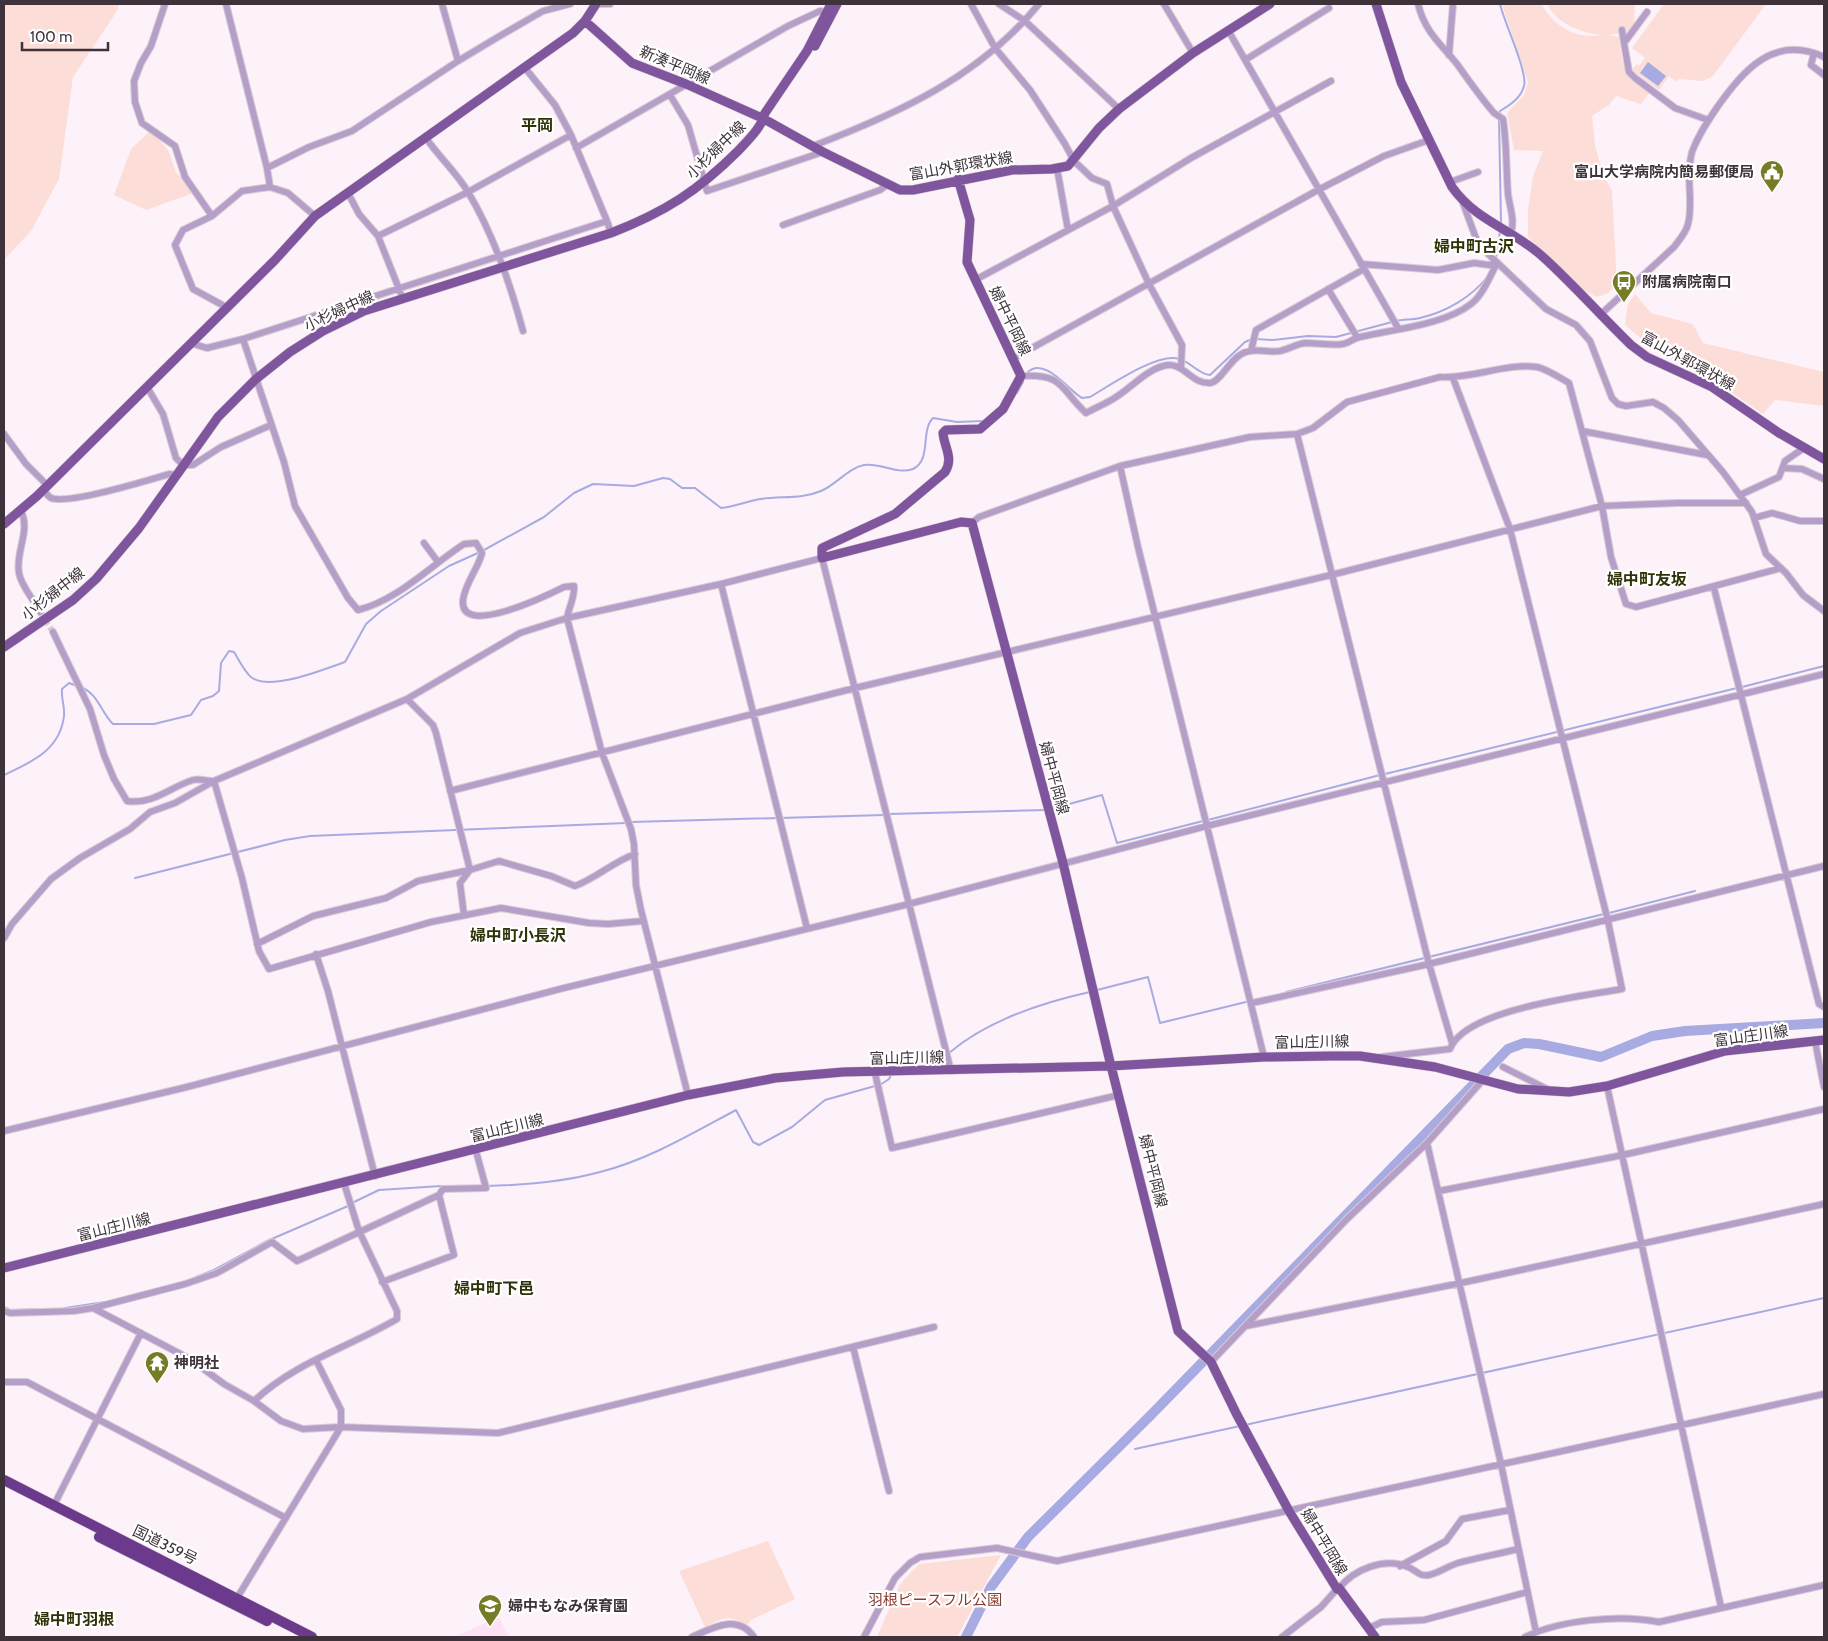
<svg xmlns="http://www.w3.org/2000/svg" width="1828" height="1641" viewBox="0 0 1828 1641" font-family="Cabin,'Noto Sans JP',sans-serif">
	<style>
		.built { fill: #fde2f5 }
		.green { fill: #fdddd7 }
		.water { fill: #a7abe1 }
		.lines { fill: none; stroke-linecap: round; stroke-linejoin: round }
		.stream { stroke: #a7abe1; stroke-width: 2 }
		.river { stroke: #a7abe1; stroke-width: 10 }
		.minor-tunnel { stroke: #d7ccd3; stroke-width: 6; stroke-dasharray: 6 3; stroke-linecap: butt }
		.minor-casing { stroke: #d7ccd3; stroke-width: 8 }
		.major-casing { stroke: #d7ccd3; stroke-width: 10 }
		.highway-casing { stroke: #d7ccd3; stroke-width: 11 }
		.minor { stroke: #b59fc8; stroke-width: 6 }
		.major { stroke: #7f569e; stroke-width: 9 }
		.highway { stroke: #6b3a8d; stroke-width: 10 }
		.labels { text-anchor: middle; stroke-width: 4.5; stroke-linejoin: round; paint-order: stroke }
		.street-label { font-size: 15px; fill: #3e333b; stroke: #fff }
		.poi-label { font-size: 15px; font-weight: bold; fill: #3e333b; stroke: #fff; text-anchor: start }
		.park-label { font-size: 15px; fill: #893c2f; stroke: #fff }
		.neighbourhood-label { font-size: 16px; font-weight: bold; fill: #303209; stroke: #fff }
	</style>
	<rect width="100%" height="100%" fill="#fdf2f9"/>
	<path class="built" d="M499 1617 509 1637H454Z"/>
	<path class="green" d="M4 4H119L117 11 73 77 59 179 31 231 4 260Z
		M1502 4H1542C1552 26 1578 40 1602 35 1581 33 1557 24 1547 4H1635L1634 26 1624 33 1608 35 1619 37C1622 66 1624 76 1649 93L1641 104 1616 96 1609 105 1592 116 1595 145 1603 174 1612 191 1617 285 1608 293 1597 297 1582 290 1528 237V210L1533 176 1543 151 1514 150 1507 113 1524 95 1528 82Z
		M1664 4H1766L1713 76 1703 81 1679 79 1676 82 1669 76 1659 90 1632 70 1637 64 1639 66 1645 58 1632 48Z
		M151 130 168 150 176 172 196 192 146 210 114 195 131 149Z
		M1635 294 1651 313 1693 324 1703 343 1824 372V406L1775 400 1763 414 1709 377 1656 351 1625 325 1628 304Z
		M768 1541 795 1599 751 1620 747 1626C729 1614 724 1617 705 1627L679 1571Z
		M1001 1555 957 1637H877L900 1584 919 1564Z"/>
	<path class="water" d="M1648 62 1666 76 1658 86 1640 73Z"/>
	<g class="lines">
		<path class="stream" d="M1499 114 1500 111C1510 105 1521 98 1524 86 1528 72 1504 22 1500 4
			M1499 119 1501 223
			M1496 258 1500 231
			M1396 321C1404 319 1412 320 1420 318 1446 312 1472 297 1488 276
			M1256 339 1273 340 1308 336 1336 337 1392 322
			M1027 373C1044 355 1069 391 1082 398L1090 397C1109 386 1158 352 1179 359 1191 362 1198 374 1210 375L1245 342 1252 339
			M1017 393 1023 382
			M484 550 544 517 574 493 593 484 634 486 663 478 670 479 682 488H695L721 508C735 507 747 501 761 499 782 496 802 499 821 491 836 485 848 468 864 465 879 462 897 475 913 469 932 460 920 431 933 418L957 422 983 421
			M81 687C98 694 101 712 113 724H154L191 715 201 700 213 696 219 691 221 663 229 651 234 652C239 660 244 671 251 677 270 692 324 669 345 662L366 624 381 611 449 566 480 552
			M1742 687 1824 666
			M1385 774 1737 688
			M4 775C32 762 60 750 64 716 65 706 61 699 62 689L69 683 77 686
			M1051 809 1102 795 1117 843 1203 821
			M888 814 1046 810
			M1208 820 1380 775
			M631 822 884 815
			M135 878 285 840 310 836 626 823
			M1609 913 1695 891
			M1097 990 1148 977 1160 1023 1250 1001
			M1286 992 1604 914
			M949 1053C988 1020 1040 1003 1090 992
			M899 1067 945 1056
			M880 1085 889 1079 892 1073
			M486 1186C524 1185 564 1182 600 1172 648 1160 693 1133 736 1110L753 1142 759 1145 792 1127 825 1100 875 1086
			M352 1203 379 1190 441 1186
			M196 1277 214 1270 267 1241 348 1206
			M4 1307 10 1310 56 1309
			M65 1308 105 1302
			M1245 1425 1824 1298
			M1135 1449 1240 1426"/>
		<path class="river" d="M966 1637 991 1587 1028 1537 1150 1416 1508 1049 1524 1043 1539 1044 1601 1057 1652 1036 1685 1031 1824 1023"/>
		<path class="minor-tunnel" d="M40 612 53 632"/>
		<g class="minor-casing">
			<path id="minor" d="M165 4 151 46 141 63 134 81 135 102 142 123 175 146 185 177 212 216
				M226 4 267 168 270 187
				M442 4 458 61
				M600 4H610
				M971 4 995 48 1030 90 1065 144 1074 161 1092 178 1107 184 1113 206 1149 284 1182 345 1181 368
				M999 4 1025 21 1119 109
				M1164 4 1193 53
				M1418 4C1425 32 1440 43 1457 64 1469 81 1481 98 1494 113L1503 119C1507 144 1506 169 1508 194 1510 209 1515 219 1511 233
				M1228 30 1398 328
				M1622 30 1624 43 1647 12
				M1624 43 1629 72 1635 78 1675 108 1708 120
				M1814 53 1811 65 1824 75
				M1449 55 1453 4
				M1245 60 1329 8
				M525 68 555 105 571 135 607 221
				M670 95 688 125 707 191 823 152
				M426 138C439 157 457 173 468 192 494 235 510 283 523 331
				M813 146C899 113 979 77 1039 4
				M576 148 788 26 820 11 827 12
				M267 168 309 147 352 131 458 61 498 37 543 11 570 4
				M1057 168 1068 230
				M1450 182 1478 172
				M348 193 359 214 378 236 468 192 571 135
				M1463 203 1477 241 1485 251 1546 309 1576 325 1590 341 1612 398 1618 404 1626 406 1653 402 1664 408 1678 420 1723 472 1752 512 1766 554 1786 573 1803 595 1824 611
				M783 225 880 190 888 184
				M378 236 403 299
				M1361 264 1438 270 1474 263 1489 265 1497 263
				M975 280 1113 206 1191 158 1331 81
				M1328 289 1357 337
				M226 307 193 289 175 245 183 230 212 216 242 191 270 187 288 193 315 216
				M1600 315 1674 247C1679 240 1686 233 1688 224 1694 202 1685 177 1692 152 1698 135 1708 121 1718 106 1744 70 1774 34 1824 57
				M243 339 284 462 295 506 348 598 358 610C398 600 430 566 464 544L476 543 482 553C478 569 465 583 463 600 459 639 550 594 564 587L574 586C575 597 569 607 567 618L602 753 631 829 634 844 636 885 641 910 688 1095
				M190 343 207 348 243 339 607 221 611 233
				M1251 351 1256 330 1364 269
				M1014 358 1318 190 1384 156 1429 140
				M1021 376C1064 373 1060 389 1086 413 1095 408 1105 404 1113 399 1130 389 1145 371 1163 366 1183 360 1190 384 1210 383 1221 382 1231 356 1246 352 1258 348 1269 353 1280 351 1289 349 1296 344 1305 343 1318 343 1330 346 1343 344 1349 343 1354 338 1360 337 1394 329 1444 325 1471 304 1483 295 1490 276 1497 263
				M147 387 163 414 176 458 183 465H193L221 447 271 425
				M1582 431 1707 455
				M4 434 26 464 47 485
				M1297 434 1429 964 1452 1043
				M1120 466 1138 547 1264 1057
				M1783 468 1802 469 1824 479
				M43 490C45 492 48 496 51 498 67 505 149 480 169 474L176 475
				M1740 495 1779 477 1785 461 1804 448
				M21 511C31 531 15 552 19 573 21 586 34 600 40 612
				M1754 518 1772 513 1800 521H1824
				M972 523 979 517 1120 466 1250 437 1297 434 1313 428 1347 402 1440 377C1473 379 1504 363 1537 367 1547 369 1560 378 1569 383L1602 506 1611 557 1626 604 1636 607 1781 568
				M424 543 438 562
				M721 584 807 928
				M1714 588 1819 1004 1824 1007
				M53 632 90 709 104 755 114 779 127 801C153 805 170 787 193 780 200 778 205 781 212 781
				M407 699 433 725 436 733 470 870 460 883 464 915
				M214 781 242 878 259 951 269 969 431 922 501 908 589 923 608 924 643 921
				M450 791 855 688 1331 575 1602 506 1677 503H1746
				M4 938 12 924 51 879 80 858 130 829 150 812 175 803 214 781 407 699 520 633 567 618 721 584 822 558 951 1071
				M257 944 313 916 386 898 418 881 470 870 499 861 551 876 575 886C596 878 613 862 635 854
				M316 954 328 991 375 1176
				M1252 1003 1429 964 1824 866
				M1815 1041 1824 1087
				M1381 1057 1450 1049C1465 1009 1584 996 1622 989L1608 921 1510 529 1453 378
				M1503 1067 1549 1090
				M875 1073 892 1148 1119 1095
				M1607 1086 1721 1607
				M4 1131 187 1087 560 989 909 904 1207 826 1824 674
				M1427 1143 1501 1464 1536 1632
				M1439 1191 1623 1155 1824 1109
				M382 1282 454 1255 439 1195 443 1189 486 1188 476 1151
				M93 1308 185 1284 217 1273 272 1242 297 1261 439 1195
				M4 1311 10 1313 74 1311 93 1308 190 1359 224 1384 254 1401 281 1421 303 1429 341 1427 498 1433 934 1327
				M1246 1326 1461 1283 1824 1204
				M853 1347 889 1491
				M1211 1362 1347 1219 1427 1143 1482 1081
				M4 1382H27L286 1518
				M254 1401C294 1363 349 1347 397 1319V1311L359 1231 344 1183
				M53 1507 141 1333
				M1400 1566 1446 1541 1462 1519 1510 1510
				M1339 1588C1355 1569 1384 1557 1408 1567 1416 1570 1419 1577 1429 1575 1439 1573 1448 1566 1458 1563 1477 1558 1498 1554 1518 1549
				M237 1598 341 1427V1410L316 1360
				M1369 1628 1382 1622 1424 1620 1527 1592
				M692 1637C712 1628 737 1613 754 1637
				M864 1637 895 1578 910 1563 920 1557 997 1548 1057 1561 1824 1394
				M1282 1637 1321 1607 1337 1589
				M1525 1637C1560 1620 1620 1614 1659 1622L1824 1585"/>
		</g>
		<g class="major-casing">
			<path id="major" d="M1376 4 1401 82 1452 187C1476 221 1512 229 1542 256 1573 284 1601 316 1631 345L1647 357 1712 387 1779 433 1824 459
				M585 21 632 63 686 84 764 119 823 152 900 190H913L1012 170 1052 169 1068 166 1099 128 1119 109 1193 53 1270 4
				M815 46 837 4
				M958 179 970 220 967 262 1021 376 1003 409 980 429 946 430 943 433C944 447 954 458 945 472L895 514 822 548V558L961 522 972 523 1063 863 1110 1062 1178 1331 1211 1362 1237 1415 1289 1511 1337 1589 1339 1588 1375 1637
				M4 524 37 496 275 260 315 216 573 33 585 21 596 4
				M4 647 73 600 96 579 139 528 218 417 256 379 290 352 323 331 364 311 611 233C665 212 698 191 739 150 748 140 762 127 765 113L807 51 831 4
				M4 1268 688 1095 775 1078 843 1072 1111 1066 1264 1057 1331 1056H1360L1435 1067 1518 1089 1569 1092 1607 1086 1725 1051 1824 1040"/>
		</g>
		<g class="highway-casing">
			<path id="highway" d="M4 1480 312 1637
				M99 1537 267 1621"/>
		</g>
		<use href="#minor" class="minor"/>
		<use href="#major" class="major"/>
		<use href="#highway" class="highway"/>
	</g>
	<defs>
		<g id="civic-pin" transform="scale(1.25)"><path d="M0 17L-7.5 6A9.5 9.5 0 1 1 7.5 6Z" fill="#767b25" stroke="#fff"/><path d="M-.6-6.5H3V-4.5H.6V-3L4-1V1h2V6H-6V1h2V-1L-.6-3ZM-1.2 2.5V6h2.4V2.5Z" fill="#fff"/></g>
		<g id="bus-pin" transform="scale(1.25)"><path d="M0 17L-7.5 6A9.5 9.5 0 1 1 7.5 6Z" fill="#767b25" stroke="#fff"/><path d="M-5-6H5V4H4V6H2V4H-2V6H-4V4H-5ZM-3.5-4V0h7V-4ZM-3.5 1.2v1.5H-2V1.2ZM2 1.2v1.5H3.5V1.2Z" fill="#fff"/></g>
		<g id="temple-pin" transform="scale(1.25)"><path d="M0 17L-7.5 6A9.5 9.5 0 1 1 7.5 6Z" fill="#767b25" stroke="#fff"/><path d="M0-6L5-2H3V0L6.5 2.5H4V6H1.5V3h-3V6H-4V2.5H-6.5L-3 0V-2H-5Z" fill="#fff"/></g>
		<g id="school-pin" transform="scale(1.25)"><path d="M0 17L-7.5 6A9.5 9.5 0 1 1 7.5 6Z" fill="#767b25" stroke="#fff"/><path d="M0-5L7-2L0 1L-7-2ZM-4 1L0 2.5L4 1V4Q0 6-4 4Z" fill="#fff"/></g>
	</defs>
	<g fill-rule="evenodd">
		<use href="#civic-pin" x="1772" y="172"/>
		<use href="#bus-pin" x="1624" y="282"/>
		<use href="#temple-pin" x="157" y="1363"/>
		<use href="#school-pin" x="490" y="1606"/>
	</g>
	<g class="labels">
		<g class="street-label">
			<text transform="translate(675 65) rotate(23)" y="5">新湊平岡線</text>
			<text transform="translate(716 150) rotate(-44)" y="5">小杉婦中線</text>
			<text transform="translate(961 166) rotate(-10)" y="5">富山外郭環状線</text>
			<text transform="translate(339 311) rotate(-25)" y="5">小杉婦中線</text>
			<text transform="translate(1010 321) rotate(64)" y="5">婦中平岡線</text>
			<text transform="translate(1688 361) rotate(29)" y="5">富山外郭環状線</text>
			<text transform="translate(53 594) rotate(-38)" y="5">小杉婦中線</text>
			<text transform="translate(1054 778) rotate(75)" y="5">婦中平岡線</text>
			<text transform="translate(1751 1036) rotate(-8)" y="5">富山庄川線</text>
			<text transform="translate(1312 1042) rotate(-1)" y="5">富山庄川線</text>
			<text transform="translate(907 1058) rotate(-1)" y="5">富山庄川線</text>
			<text transform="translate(507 1128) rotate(-14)" y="5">富山庄川線</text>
			<text transform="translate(1153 1171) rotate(76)" y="5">婦中平岡線</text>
			<text transform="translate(114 1227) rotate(-14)" y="5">富山庄川線</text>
			<text transform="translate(1324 1542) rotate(59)" y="5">婦中平岡線</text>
			<text transform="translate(165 1545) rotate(26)" y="5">国道359号</text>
		</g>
		<g class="poi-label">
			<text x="1754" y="177" text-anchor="end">富山大学病院内簡易郵便局</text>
			<text x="1642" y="287">附属病院南口</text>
			<text x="174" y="1368">神明社</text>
			<text x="508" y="1611">婦中もなみ保育園</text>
		</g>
		<g class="park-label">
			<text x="935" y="1605">羽根ピースフル公園</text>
		</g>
		<g class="neighbourhood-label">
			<text x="537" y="131">平岡</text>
			<text x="1474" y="252">婦中町古沢</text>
			<text x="1647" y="585">婦中町友坂</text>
			<text x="518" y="941">婦中町小長沢</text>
			<text x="494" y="1294">婦中町下邑</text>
			<text x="74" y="1625">婦中町羽根</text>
		</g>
	</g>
	<rect width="1828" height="1641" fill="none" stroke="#3e333b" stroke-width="10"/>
	<path d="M22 42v8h86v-8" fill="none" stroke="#3e333b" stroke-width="2.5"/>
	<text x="30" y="42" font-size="15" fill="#3e333b" stroke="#ffffff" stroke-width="4" paint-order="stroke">100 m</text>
</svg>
